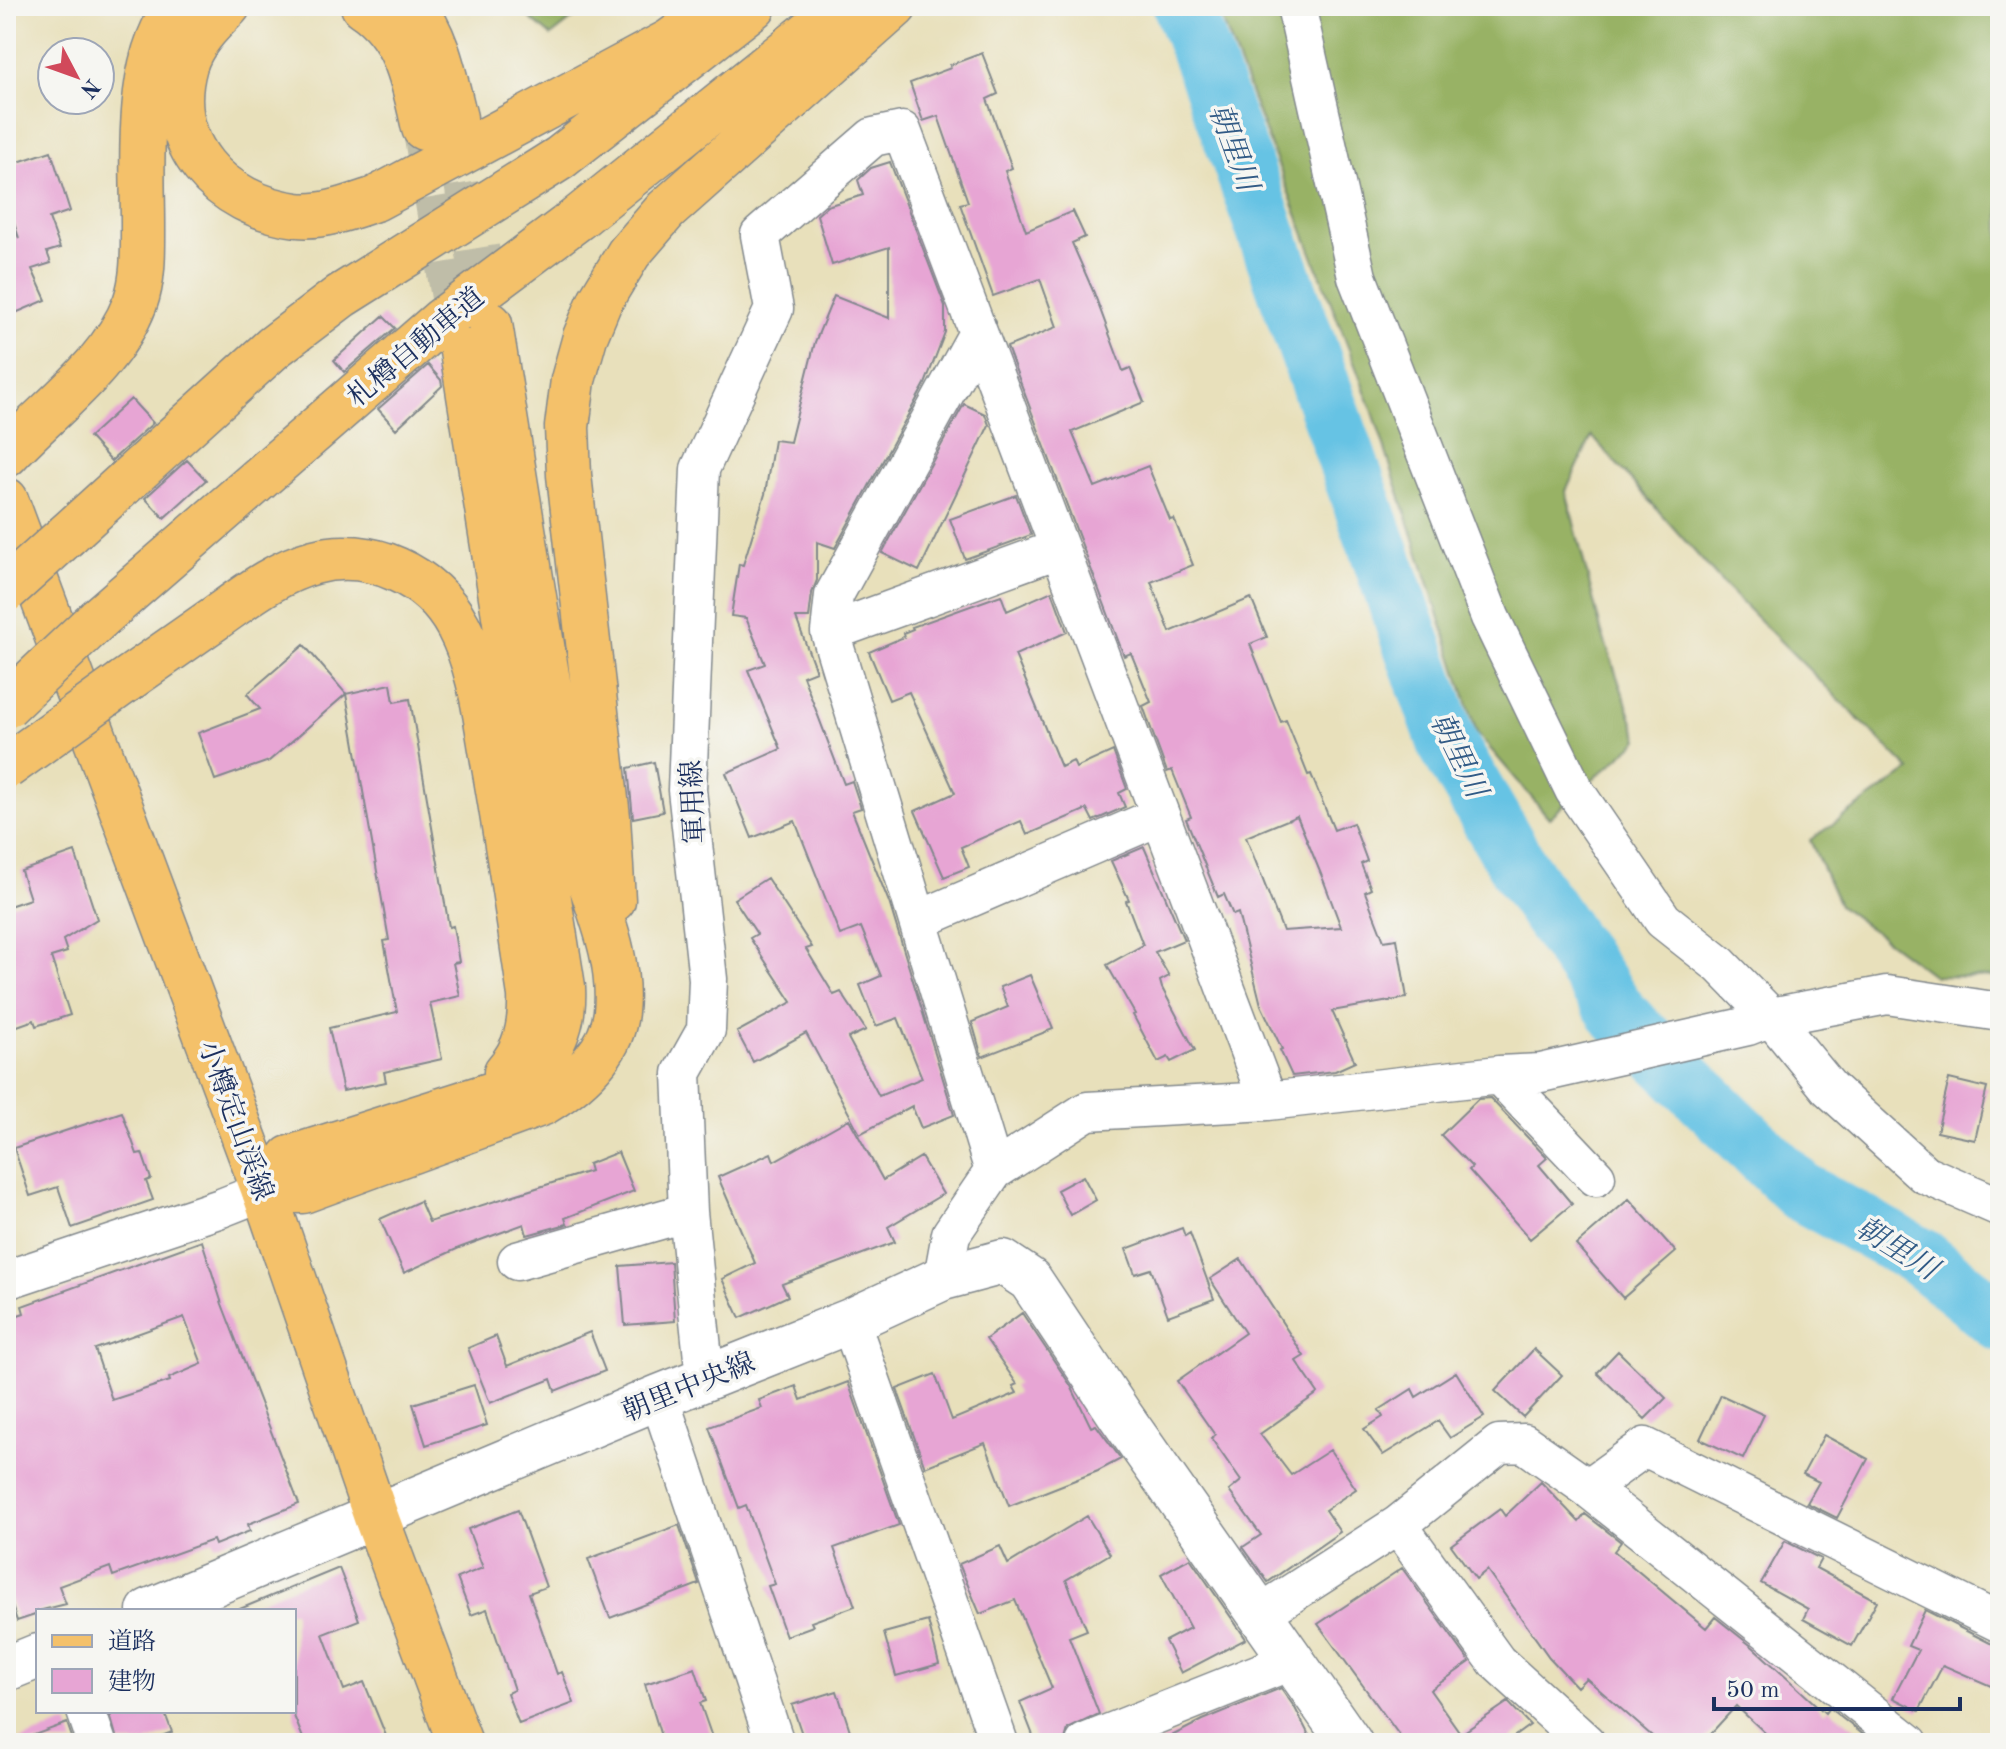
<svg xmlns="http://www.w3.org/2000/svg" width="2006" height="1749" viewBox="0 0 2006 1749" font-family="'Old Standard TT','Noto Serif JP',serif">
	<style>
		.forest { fill: #98b265; stroke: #5a7062; stroke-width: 2 }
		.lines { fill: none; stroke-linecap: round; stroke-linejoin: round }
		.river { stroke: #66c3e4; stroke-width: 60 }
		.building { fill: #e7a5d4; fill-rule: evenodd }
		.motorway-tunnel { stroke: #bfbda8; stroke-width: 44; stroke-dasharray: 44 22; stroke-linecap: butt }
		.minor-casing { stroke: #82888c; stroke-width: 41 }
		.tertiary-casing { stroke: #82888c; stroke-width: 47 }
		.primary-casing { stroke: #82888c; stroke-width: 47 }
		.motorway-casing { stroke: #82888c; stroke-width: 47 }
		.minor { stroke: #fff; stroke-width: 38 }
		.tertiary { stroke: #fff; stroke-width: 44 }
		.primary { stroke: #f4c16b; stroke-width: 44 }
		.motorway { stroke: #f4c16b; stroke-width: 44 }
		.motorway-bridge-casing { stroke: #82888c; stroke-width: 47; stroke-linecap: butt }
		.motorway-bridge { stroke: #f4c16b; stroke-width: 44 }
		.labels { text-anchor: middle; stroke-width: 7; stroke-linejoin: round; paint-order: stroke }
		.street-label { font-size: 28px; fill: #1b2f5e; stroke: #f6f6f2 }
		.water-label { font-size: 30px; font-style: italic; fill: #325b86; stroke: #f6f6f2 }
	</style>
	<rect width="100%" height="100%" fill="#f6f6f2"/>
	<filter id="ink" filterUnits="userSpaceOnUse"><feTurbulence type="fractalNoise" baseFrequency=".0125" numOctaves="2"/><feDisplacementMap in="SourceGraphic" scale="16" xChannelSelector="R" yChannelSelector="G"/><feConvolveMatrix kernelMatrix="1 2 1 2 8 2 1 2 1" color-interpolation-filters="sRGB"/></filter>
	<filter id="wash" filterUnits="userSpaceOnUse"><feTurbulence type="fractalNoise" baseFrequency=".006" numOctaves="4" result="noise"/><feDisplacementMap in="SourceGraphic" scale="32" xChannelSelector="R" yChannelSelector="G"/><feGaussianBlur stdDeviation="1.8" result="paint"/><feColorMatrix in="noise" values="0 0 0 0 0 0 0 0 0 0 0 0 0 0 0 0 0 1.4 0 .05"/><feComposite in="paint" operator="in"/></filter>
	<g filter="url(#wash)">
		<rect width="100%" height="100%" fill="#e8e0bb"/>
		<path class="forest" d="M516 6H589L551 36Z
			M1217 6H2000V977L1934 976 1839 905 1810 840 1910 770 1726 587 1592 436 1566 491 1601 630 1639 740 1549 818 1477 733 1373 412Z"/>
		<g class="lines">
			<path class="river" d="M1183 6 1240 157 1448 745 1519 868 1620 1016 1800 1191 1920 1257 2000 1321"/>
		</g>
		<g id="blocks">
			<path class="building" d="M982 53 998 94 987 99 1012 168 1005 171 1026 231 1073 211 1085 237 1072 243 1094 293 1123 371 1130 368 1144 402 1072 432 1095 487 1148 466 1170 520 1174 519 1193 565 1151 582 1170 632 1251 598 1267 637 1250 644 1281 722 1286 720 1308 775 1311 774 1334 830 1353 823 1367 861 1361 864 1371 889 1365 892 1384 941 1397 939 1407 998 1332 1011 1355 1062 1335 1071 1292 1076 1280 1050 1282 1049 1261 1005 1238 913 1233 915 1224 894 1218 897 1186 819 1191 817 1172 770 1167 772 1153 734 1143 706 1151 702 1131 653 1124 656 1007 347 1057 327 1040 279 993 296 960 204 968 202 938 116 923 121 910 83 951 68 950 65ZM1297 816 1323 879 1341 927 1283 931 1246 837Z
				M51 151 70 211 49 218 60 248 47 252 51 263 32 269 46 300 6 317V210L19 238 6 199V166Z
				M890 162 945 306V332L925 384 835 548 817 542V580L812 593 809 618H796L816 671 803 676 844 784 852 781 861 808 852 811 889 902 954 1115 921 1128 912 1106 860 1134 806 1033 753 1062 737 1032 792 1002 750 938 757 934 734 899 767 878 812 947 806 949 834 995 841 992 866 1030 848 1038 879 1096 922 1078 898 1018 876 1026 860 985 881 976 861 927 840 935 795 821 752 838 726 773 781 749 748 670 765 664 746 618 731 616 739 564 743 565 765 494 774 440 790 442 815 342 834 296 889 318V247L832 265 817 215 827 206 863 195 858 180 871 168Z
				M383 316 395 328 344 372 334 360Z
				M428 365 441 380 442 386 396 429 378 409Z
				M131 399 153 423 111 461 89 437Z
				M964 404 985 414 989 425 919 571 882 553Z
				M187 460 206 480 164 518 145 498Z
				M1016 495 1031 535 965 559 950 519Z
				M1052 591 1067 632 1015 655 1061 767 1073 761 1076 768 1113 751 1127 789 1119 793 1125 807 1093 821 1087 809 1027 835 1021 821 961 847 969 867 944 877 915 811 955 793 909 692 889 700 869 652 904 637 903 633 913 629 912 627 1001 595 1007 611Z
				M304 645 346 694 391 684 394 702 410 699 449 927 453 926 459 962 453 963 460 996 430 1003 442 1059 384 1072 386 1082 343 1091 329 1028 397 1012 384 941 389 940 346 694 269 761 215 780 198 733 260 709 247 694Z
				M654 762 663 812 633 818 628 768Z
				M1144 847 1184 940 1155 952 1169 976 1160 981 1162 988 1195 1050 1171 1062 1168 1057 1158 1062 1133 1015 1135 1014 1107 965 1143 945 1126 901 1129 900 1111 861Z
				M75 852 97 919 63 940 67 952 51 957 70 1015 36 1026 34 1020 6 1030V907L30 899 21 871Z
				M1030 975 1053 1029 982 1057 972 1022 1008 1007 1000 987Z
				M1949 1079 1987 1088 1975 1140 1937 1132Z
				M1490 1098 1547 1158 1539 1165 1572 1204 1530 1239 1469 1170 1472 1167 1441 1135 1478 1099Z
				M122 1112 137 1154 142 1153 151 1179 146 1181 153 1200 72 1228 58 1187 30 1196 14 1148Z
				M849 1119 883 1180 921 1157 943 1194 888 1227 895 1242 782 1284 788 1296 740 1318 722 1279 755 1263 718 1177 771 1153 774 1161Z
				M618 1152 634 1191 565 1218 567 1224 527 1235 524 1224 459 1248 404 1273 380 1219 420 1201 429 1222 590 1171 588 1164Z
				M1083 1176 1096 1200 1070 1215 1057 1190Z
				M1629 1199 1676 1252 1623 1298 1576 1245Z
				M1182 1228 1185 1236 1190 1233 1214 1299 1168 1316 1151 1269 1135 1274 1126 1249Z
				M202 1241 222 1304 299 1504 248 1524 250 1531 215 1545 213 1540 113 1576 110 1567 59 1586 66 1604 38 1611V1614L17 1621 6 1588V1319L24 1313 22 1306ZM184 1317 202 1364 169 1378 170 1381 112 1400 95 1349Z
				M1241 1259 1304 1356 1296 1361 1318 1393 1260 1434 1291 1475 1330 1450 1356 1489 1325 1510 1340 1532 1268 1582 1243 1547 1261 1535 1229 1491 1241 1481 1211 1438 1215 1435 1177 1381 1245 1333 1210 1279Z
				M671 1262 675 1321 625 1325 620 1266Z
				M1022 1313 1071 1386 1091 1427 1096 1425 1121 1459 1098 1471 1009 1506 985 1443 925 1467 897 1389 935 1374 952 1420 1017 1393 1013 1386 1017 1384 986 1339Z
				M590 1332 605 1371 555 1391 551 1379 490 1403 468 1348 496 1336 507 1366Z
				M1534 1349 1562 1375 1523 1417 1495 1391Z
				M1618 1351 1666 1398 1645 1419 1597 1373Z
				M1456 1372 1484 1417 1450 1438 1438 1421 1383 1455 1364 1429 1383 1417 1379 1410 1412 1389 1416 1397Z
				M848 1382 899 1525 834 1548 855 1606 811 1622 813 1626 786 1636 768 1586 775 1584 746 1505 739 1508 709 1427 762 1408 759 1400 796 1386 801 1400Z
				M474 1385 487 1425 426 1445 413 1404Z
				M1721 1395 1764 1415 1743 1459 1700 1439Z
				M1824 1435 1868 1459 1837 1518 1807 1503 1819 1482 1803 1474Z
				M1541 1482 1579 1522 1585 1514 1621 1542 1614 1551 1706 1628 1715 1617 1754 1648 1825 1713 1829 1708 1874 1743H1776L1736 1706 1702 1743H1660L1586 1678 1577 1687 1549 1657 1487 1570 1476 1579 1451 1545 1500 1509 1505 1516Z
				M518 1510 546 1587 529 1593 557 1674 562 1672 574 1703 519 1724 507 1693 514 1690 487 1609 471 1615 457 1578 483 1568 468 1529Z
				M1087 1516 1110 1554 1066 1580 1087 1630 1069 1637 1099 1714 1068 1729 1064 1743H1036L1020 1702 1052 1688 1015 1600 980 1614 959 1564 1000 1546 1008 1564Z
				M679 1525 699 1584 610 1618 588 1559Z
				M1785 1541 1821 1559 1816 1568 1877 1601 1852 1646 1803 1619 1808 1609 1761 1583Z
				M1190 1558 1246 1639 1181 1673 1165 1641 1190 1628 1161 1574Z
				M339 1568 359 1620 323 1634 344 1690 364 1682 389 1743H305L294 1716V1611H235Z
				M1402 1568 1470 1662 1430 1690 1461 1734 1508 1702 1530 1725 1505 1743H1405L1318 1624Z
				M1925 1610 1990 1643 2000 1645V1690L1943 1665 1919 1711 1893 1698 1918 1650 1908 1646Z
				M928 1621 939 1664 896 1676 884 1633Z
				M695 1668 706 1701 700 1703 714 1743H663L645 1684Z
				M1281 1688 1295 1708 1313 1743H1158L1203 1720Z
				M837 1691 854 1743H805L792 1705Z
				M109 1711H164L172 1732 144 1743H118Z
				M67 1723 74 1743H21L20 1740Z"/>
		</g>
	</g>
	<g filter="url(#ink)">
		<use href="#blocks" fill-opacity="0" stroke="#82888c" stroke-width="2"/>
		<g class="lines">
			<path class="motorway-tunnel" d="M455 118 490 324
				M425 132 461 344"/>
			<g class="minor-casing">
				<path id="minor" d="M1296 6 1357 277 1490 617 1574 790 1663 920 1720 965 1771 1017 1829 1088 1924 1174 2000 1207
					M977 335 834 595 830 632 994 1171
					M830 632 1058 549
					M919 920 1160 816
					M1499 1075 1596 1177
					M517 1261 688 1212
					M943 1278 951 1234 994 1171 1087 1111 1268 1101 1499 1075 1541 1073 1748 1026 1771 1017 1887 995 2000 1012
					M6 1280 221 1208 264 1191
					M850 1321 999 1743
					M705 1378 688 1212 682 1073 706 1030 708 979 687 790 700 469 774 309 760 235 873 137 902 131 1268 1101
					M659 1397 775 1743
					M1588 1488 1645 1447 2000 1623
					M1398 1525 1497 1662 1586 1743
					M1260 1614 1398 1525 1499 1444 1524 1443 1588 1488 1909 1743
					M86 1711 97 1743
					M1085 1743 1293 1660"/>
			</g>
			<g class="tertiary-casing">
				<path id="tertiary" d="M149 1611 659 1397 850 1321 943 1278 1003 1262 1030 1280 1120 1415 1350 1743
					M6 1669 38 1656"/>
			</g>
			<g class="primary-casing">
				<path id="primary" d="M6 500 264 1191 376 1517 460 1743"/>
			</g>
			<g class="motorway-casing">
				<path id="motorway" d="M228 6C211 23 192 41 185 65 163 144 220 205 297 215 323 218 351 207 375 199L669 42 694 24
					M363 6C405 33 414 83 424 128
					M413 6C438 37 445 79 455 118
					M6 455C50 407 111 366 135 303 144 278 143 250 143 224 143 161 134 55 179 6
					M67 535 274 347 341 296 560 158 754 6
					M98 619 442 320 577 219 842 6
					M124 682C154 661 184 640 214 619 245 597 276 572 314 562 369 547 431 575 458 626 480 667 485 715 493 761 507 839 518 917 530 995 531 1024 526 1050 506 1072
					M613 900 608 817 569 475 567 427 573 380 585 337 600 301 629 253 666 210 895 6
					M264 1191H303L543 1103C576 1083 612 1054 616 1012 623 944 584 885 572 819 542 655 517 489 490 324
					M264 1191 290 1158 496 1093C541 1068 566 1040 563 987L462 351"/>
			</g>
			<use href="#minor" class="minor"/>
			<use href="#tertiary" class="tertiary"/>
			<use href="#primary" class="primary"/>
			<use href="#motorway" class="motorway"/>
			<g class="motorway-bridge-casing">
				<path id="motorway-bridge" d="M6 590 67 535
					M6 706 98 619
					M6 767 124 682"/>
			</g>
			<use href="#motorway-bridge" class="motorway-bridge"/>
		</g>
	</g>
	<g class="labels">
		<g class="street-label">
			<text transform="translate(415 346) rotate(-40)" y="10">札樽自動車道</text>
			<text transform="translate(692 802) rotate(-93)" y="10">軍用線</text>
			<text transform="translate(237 1120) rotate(70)" y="10">小樽定山渓線</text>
			<text transform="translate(688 1386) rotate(-22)" y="10">朝里中央線</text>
		</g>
		<g class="water-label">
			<text transform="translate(1234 147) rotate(70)" y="10">朝里川</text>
			<text transform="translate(1459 755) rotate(64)" y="10">朝里川</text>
			<text transform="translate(1897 1248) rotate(32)" y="10">朝里川</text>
		</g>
	</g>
	<rect width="2006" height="1749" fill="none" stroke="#f6f6f2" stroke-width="32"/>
	<rect x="36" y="1609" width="260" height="104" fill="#f6f6f2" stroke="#9ea6b7" stroke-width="2"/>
	<rect x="52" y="1635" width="40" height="12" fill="#f4c16b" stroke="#9ea6b7" stroke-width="2"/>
	<text x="108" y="1649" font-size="24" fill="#1b2f5e">道路</text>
	<rect x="52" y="1669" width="40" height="24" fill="#e7a5d4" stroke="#9ea6b7" stroke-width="2"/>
	<text x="108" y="1689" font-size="24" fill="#1b2f5e">建物</text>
	<g transform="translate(76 76) rotate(131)"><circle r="38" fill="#f6f6f2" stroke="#9ea6b7" stroke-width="2"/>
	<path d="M0-6L14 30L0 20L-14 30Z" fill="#d1495b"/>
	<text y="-12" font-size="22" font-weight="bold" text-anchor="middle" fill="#1b2f5e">N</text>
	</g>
	<path d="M1714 1697v12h246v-12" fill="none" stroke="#1b2f5e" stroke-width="4"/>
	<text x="1726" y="1697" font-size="24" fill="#1b2f5e" stroke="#f6f6f2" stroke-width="6" paint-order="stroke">50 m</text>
</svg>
